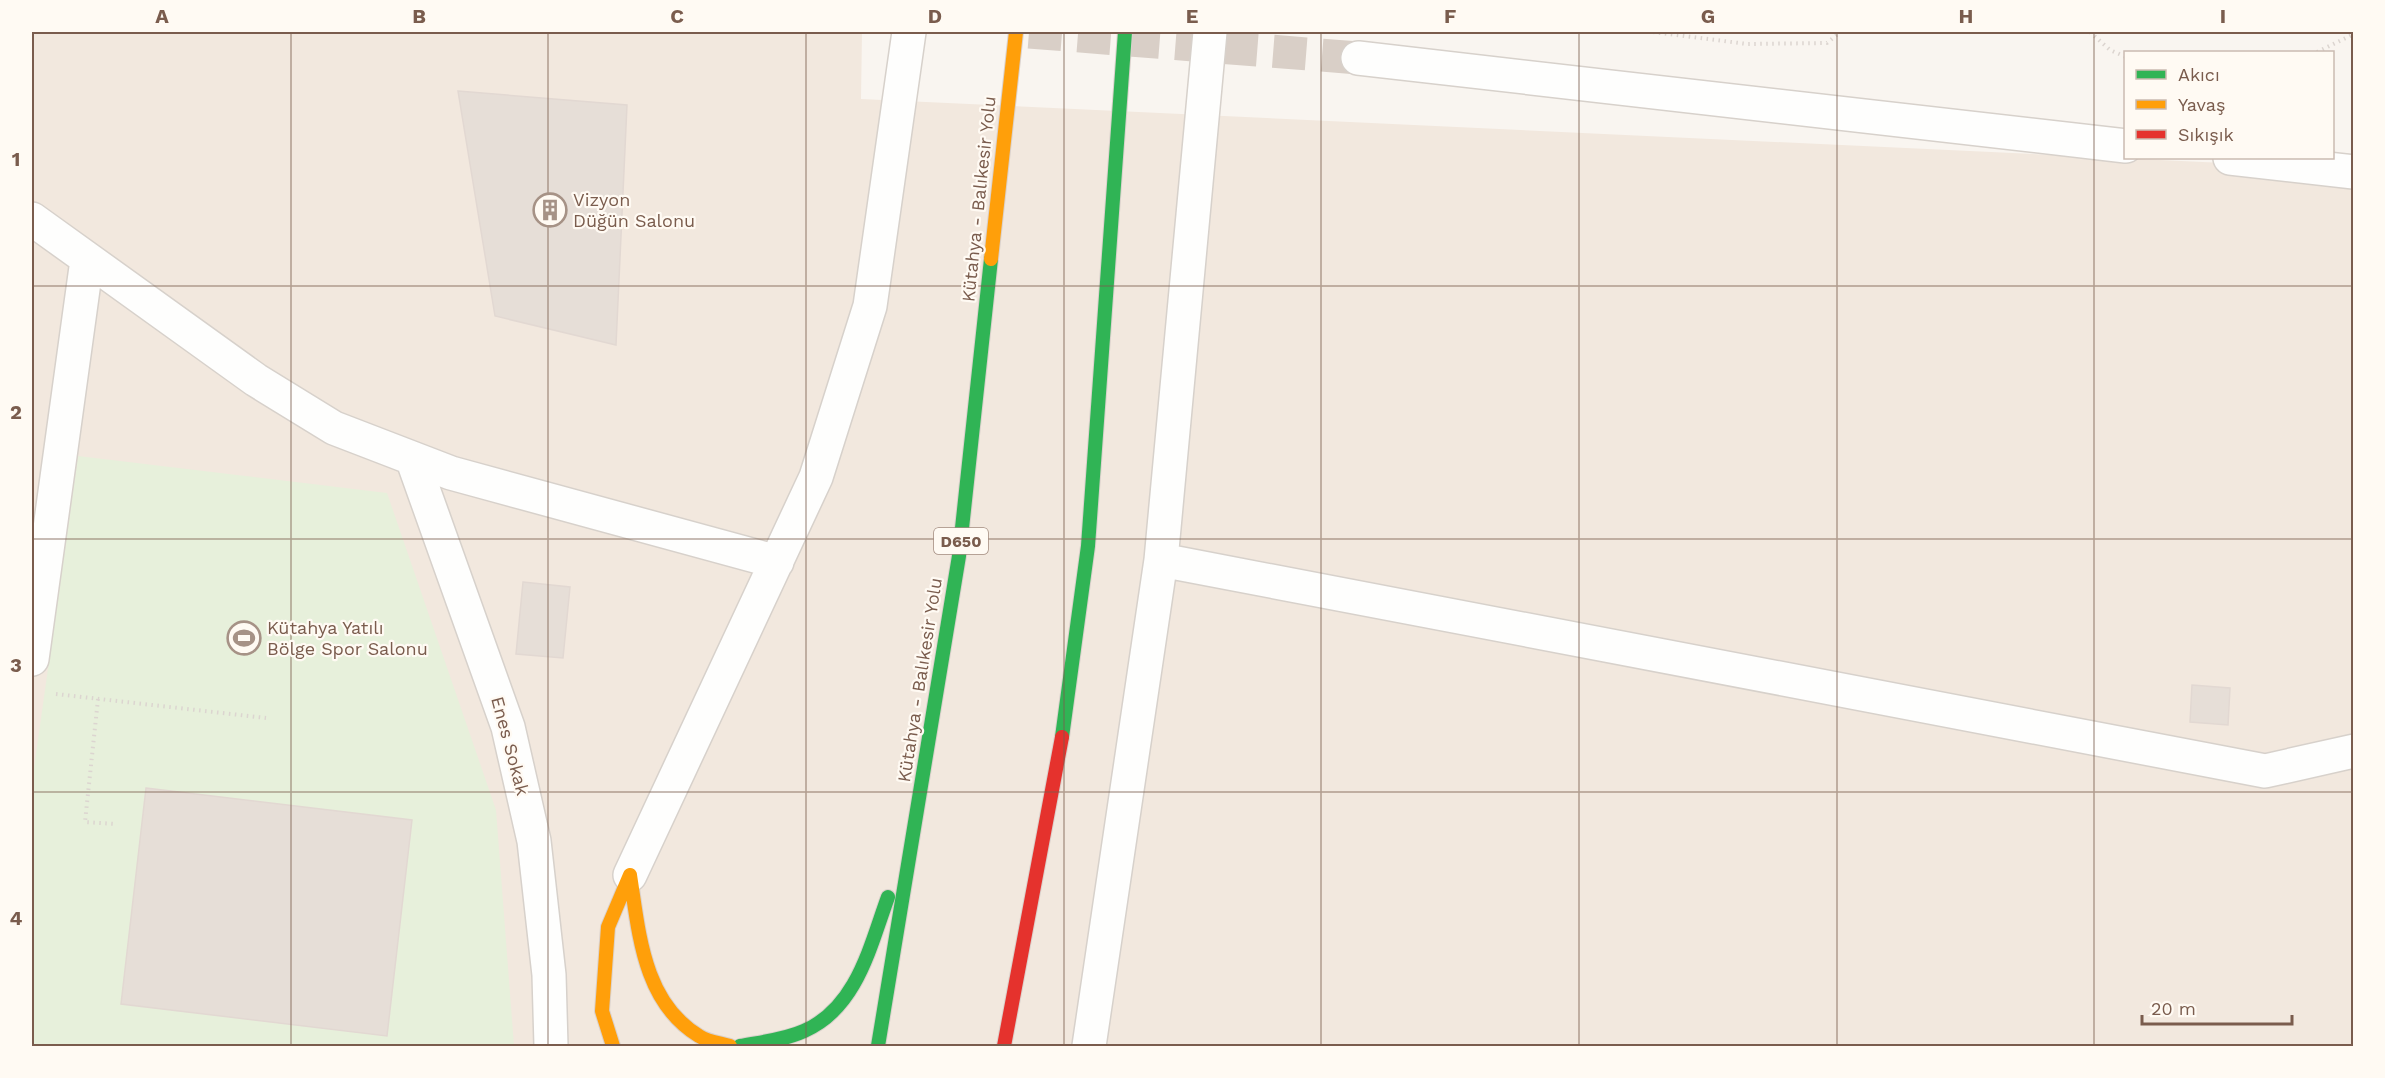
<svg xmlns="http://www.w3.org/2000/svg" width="2385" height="1078" viewBox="0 0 2385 1078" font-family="'Work Sans',sans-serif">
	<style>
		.residential { fill: #f2e8de }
		.green { fill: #e7f0db }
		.building { fill: #e6ded7; stroke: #e2d8d2; stroke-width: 1.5 }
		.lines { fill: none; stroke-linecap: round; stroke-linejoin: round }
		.secondary-tunnel { stroke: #d9cfc7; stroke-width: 33; stroke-dasharray: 33 16; stroke-linecap: butt }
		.street-casing { stroke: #d7d1cb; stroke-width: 36 }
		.fast-casing { stroke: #dad1cc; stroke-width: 16 }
		.slow-casing { stroke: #dad1cc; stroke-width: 16 }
		.jam-casing { stroke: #dad1cc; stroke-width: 16 }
		.path { stroke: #dcd5d0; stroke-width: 4; stroke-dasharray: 1.5 4.5; stroke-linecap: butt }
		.street { stroke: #fefefd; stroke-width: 33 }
		.fast { stroke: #30b455; stroke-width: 14 }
		.slow { stroke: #ff9f0a; stroke-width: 14 }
		.jam { stroke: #e5322d; stroke-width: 14 }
		.grid { fill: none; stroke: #7a5c4d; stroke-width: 1.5; stroke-opacity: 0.55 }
		.labels { text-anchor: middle; stroke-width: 4.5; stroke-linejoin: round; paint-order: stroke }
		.shield { fill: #fffaf3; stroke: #a28b7f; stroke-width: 1.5 }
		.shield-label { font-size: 16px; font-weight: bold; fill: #7a5c4d }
		.street-label { font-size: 18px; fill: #7a5c4d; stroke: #fffaf3 }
		.poi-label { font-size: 18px; fill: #7a5c4d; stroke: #fffaf3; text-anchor: start }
		.neatline { fill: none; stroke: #7a5c4d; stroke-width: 2 }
		.grid-label { font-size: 20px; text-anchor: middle; font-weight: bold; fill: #7a5c4d }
	</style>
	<rect width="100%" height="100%" fill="#f9f5f0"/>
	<path class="residential" d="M32 32H862L861 99 2309 167 2353 172V1046H32Z"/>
	<path class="green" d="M78 456 387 493 496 810 514 1046H32V782Z"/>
	<path class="building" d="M458 91 627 105 616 345 495 316Z
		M523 582 570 587 563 658 516 654Z
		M2192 685 2230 688 2228 725 2190 722Z
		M146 788 412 820 387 1036 121 1004Z"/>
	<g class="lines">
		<path class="secondary-tunnel" d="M1029 32 1358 58"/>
		<g class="street-casing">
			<path id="street" d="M1358 58 2126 146
				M2230 158 2354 172
				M32 219 256 380 334 428 451 473 777 562
				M412 458 508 727 534 841 549 975 551 1046
				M1161 560 2265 771 2354 751
				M32 659 87 260
				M630 875 816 477 870 306 909 32
				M1089 1046 1161 560 1210 32"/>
		</g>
		<g class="fast-casing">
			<path id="fast" d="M1062 737 1088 546 1125 32
				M740 1046C761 1042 784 1040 804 1031 857 1008 870 946 888 897
				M878 1046 959 556 991 259"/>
		</g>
		<g class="slow-casing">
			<path id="slow" d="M991 259 1016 32
				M630 875C639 933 643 1002 699 1036 708 1042 720 1043 730 1046
				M613 1046 602 1011 608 927 630 875"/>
		</g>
		<g class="jam-casing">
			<path id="jam" d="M1004 1046 1062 737"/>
		</g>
		<path class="path" d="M1653 32 1747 44 1827 43 1840 32
			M2090 32 2110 50 2126 57
			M2317 52 2354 34
			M56 694 266 718
			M98 699 85 822 116 824"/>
		<use href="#street" class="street"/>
		<use href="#fast" class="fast"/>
		<use href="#slow" class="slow"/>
		<use href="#jam" class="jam"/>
	</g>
	<path class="grid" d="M291 32V1046M548 32V1046M806 32V1046M1064 32V1046M1321 32V1046M1579 32V1046M1837 32V1046M2094 32V1046M32 286H2354M32 539H2354M32 792H2354"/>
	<defs>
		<g id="building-ring" transform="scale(1.725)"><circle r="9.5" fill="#fffaf3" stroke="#a69286" stroke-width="1.5"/><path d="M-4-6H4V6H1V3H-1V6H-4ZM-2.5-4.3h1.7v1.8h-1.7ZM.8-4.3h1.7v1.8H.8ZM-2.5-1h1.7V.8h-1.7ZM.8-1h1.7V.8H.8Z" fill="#a69286"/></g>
		<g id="stadium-ring" transform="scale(1.725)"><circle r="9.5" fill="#fffaf3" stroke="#a69286" stroke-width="1.5"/><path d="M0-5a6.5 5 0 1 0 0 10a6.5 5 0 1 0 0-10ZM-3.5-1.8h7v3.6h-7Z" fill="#a69286"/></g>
	</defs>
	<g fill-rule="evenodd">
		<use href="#building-ring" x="550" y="210"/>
		<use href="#stadium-ring" x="244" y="638"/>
	</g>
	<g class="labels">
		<rect class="shield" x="934" y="528" width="54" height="26" rx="4.5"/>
		<g class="shield-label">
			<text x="961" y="547">D650</text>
		</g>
		<g class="street-label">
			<text transform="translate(979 199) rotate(-84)" y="6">Kütahya - Balıkesir Yolu</text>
			<text transform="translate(920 680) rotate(-81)" y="6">Kütahya - Balıkesir Yolu</text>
			<text transform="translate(510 746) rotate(75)" y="6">Enes Sokak</text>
		</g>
		<g class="poi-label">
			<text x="573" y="206">Vizyon<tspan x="573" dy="21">Düğün Salonu</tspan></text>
			<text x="267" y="634">Kütahya Yatılı<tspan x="267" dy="21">Bölge Spor Salonu</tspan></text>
		</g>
	</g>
	<rect width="2385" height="1078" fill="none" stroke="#fffaf3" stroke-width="66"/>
	<rect x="2124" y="51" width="210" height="108" fill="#fffaf3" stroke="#cabbb1" stroke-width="1.5"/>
	<rect x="2136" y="70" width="30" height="9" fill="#30b455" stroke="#cabbb1" stroke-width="1.5"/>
	<text x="2178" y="81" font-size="18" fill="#7a5c4d">Akıcı</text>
	<rect x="2136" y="100" width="30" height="9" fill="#ff9f0a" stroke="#cabbb1" stroke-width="1.5"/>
	<text x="2178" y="111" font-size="18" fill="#7a5c4d">Yavaş</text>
	<rect x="2136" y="130" width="30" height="9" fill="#e5322d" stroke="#cabbb1" stroke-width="1.5"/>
	<text x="2178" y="141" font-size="18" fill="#7a5c4d">Sıkışık</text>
	<path d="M2142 1015v9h150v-9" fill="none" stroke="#7a5c4d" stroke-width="3"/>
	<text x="2151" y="1015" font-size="18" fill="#7a5c4d" stroke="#fffaf3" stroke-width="4.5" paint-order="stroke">20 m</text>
	<rect x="33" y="33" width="2319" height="1012" class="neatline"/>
	<g class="grid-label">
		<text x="162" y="23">A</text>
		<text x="419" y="23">B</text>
		<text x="677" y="23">C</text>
		<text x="935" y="23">D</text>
		<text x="1192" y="23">E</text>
		<text x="1450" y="23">F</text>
		<text x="1708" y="23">G</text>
		<text x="1966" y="23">H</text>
		<text x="2223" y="23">I</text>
		<text x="16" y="166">1</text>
		<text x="16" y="419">2</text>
		<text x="16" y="672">3</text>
		<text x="16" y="925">4</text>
	</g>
</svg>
